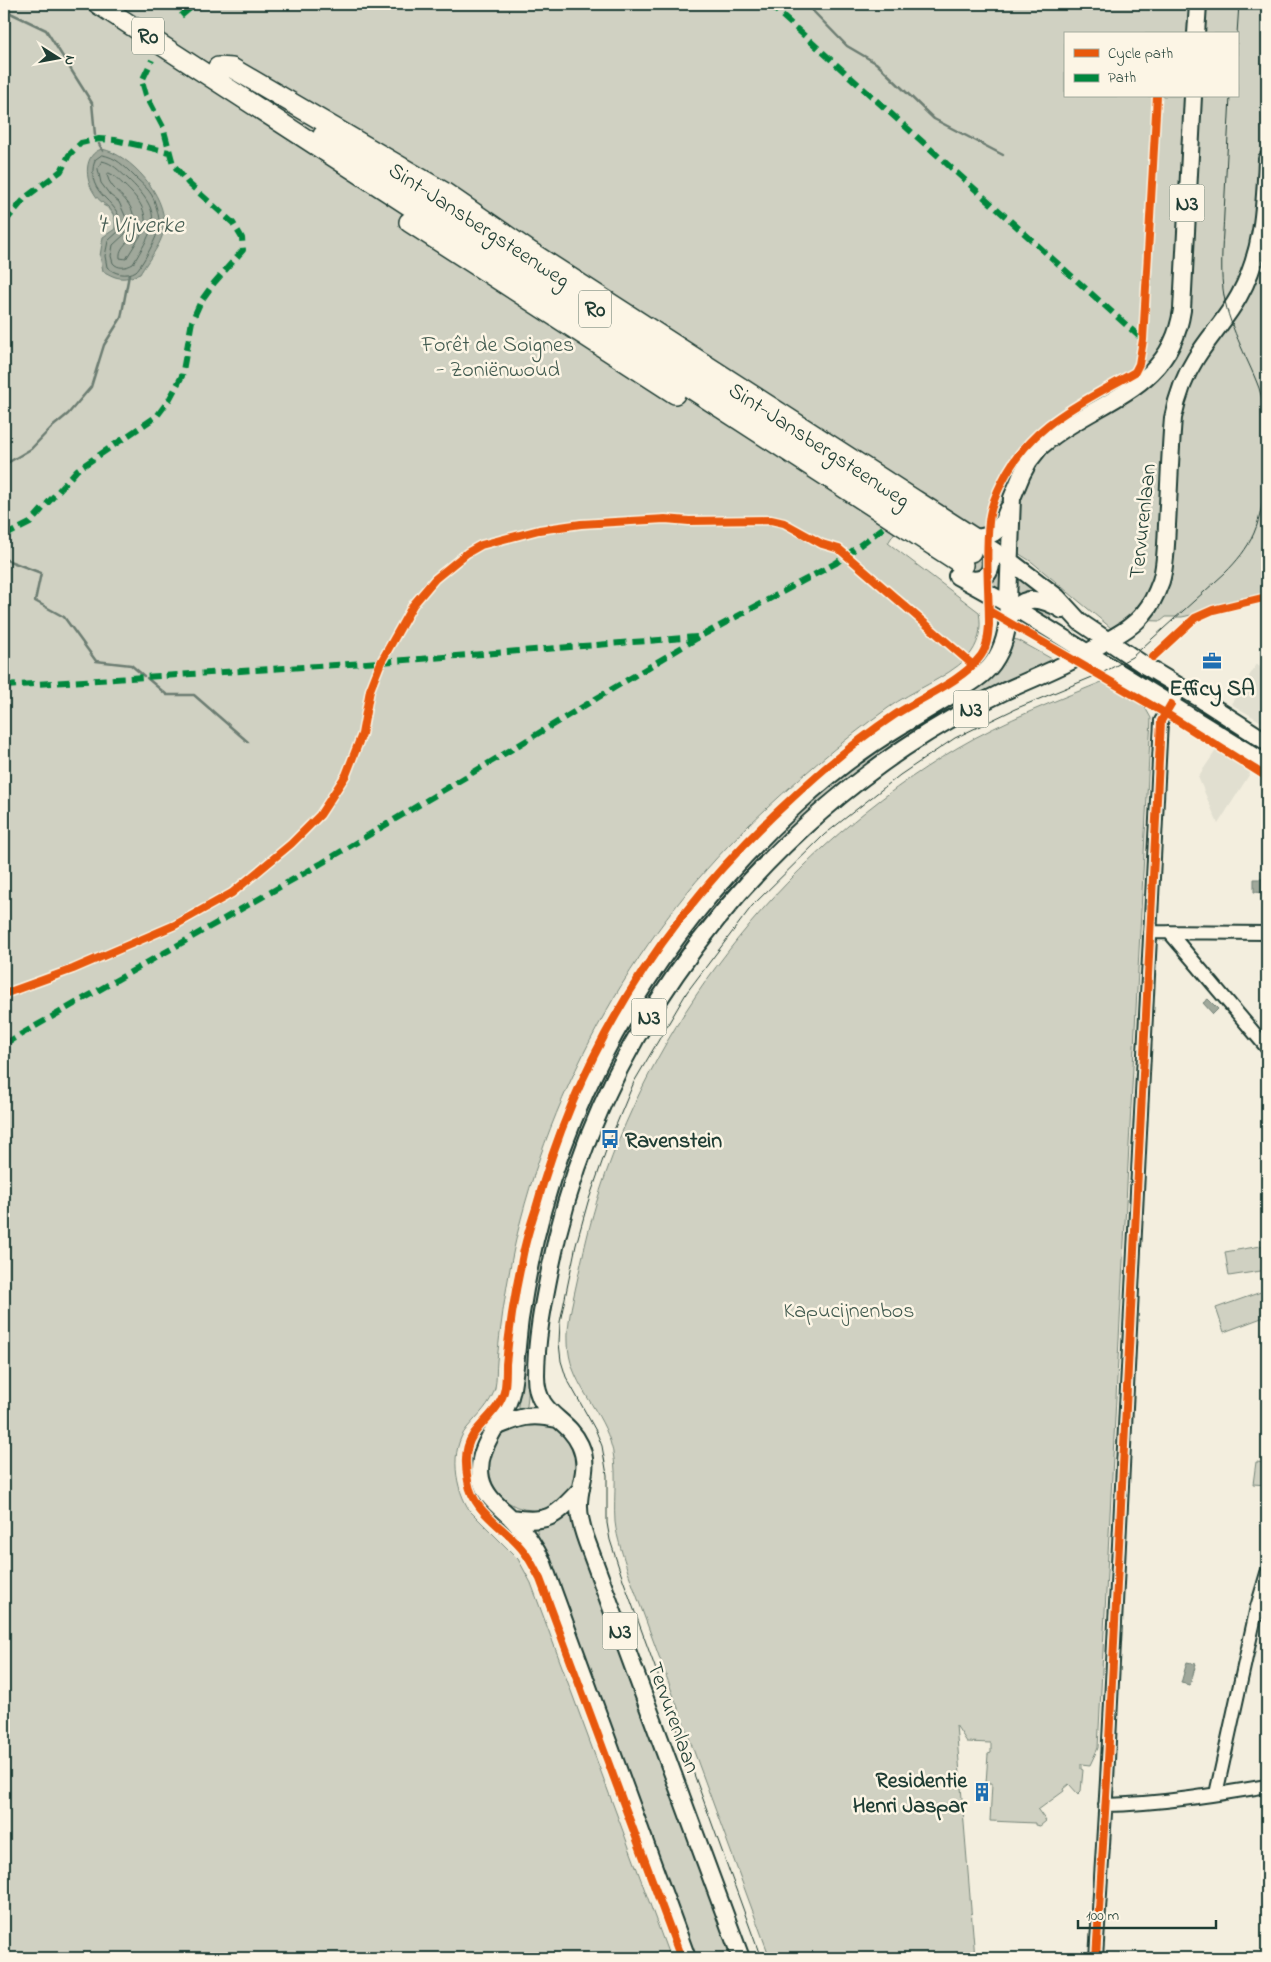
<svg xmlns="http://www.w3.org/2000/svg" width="1271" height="1962" viewBox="0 0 1271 1962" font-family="'Indie Flower',sans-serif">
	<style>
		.built { fill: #e1dfd0 }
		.green { fill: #d0d1c2; stroke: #78877b; fill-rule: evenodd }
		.water { fill: #a0a89b; stroke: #6c7d72 }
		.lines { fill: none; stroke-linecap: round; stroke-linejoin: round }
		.shore { stroke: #53685d; stroke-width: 1 }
		.stream { stroke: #6c7d72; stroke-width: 2.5 }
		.highway-tunnel { stroke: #c9cbbc; stroke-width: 19; stroke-dasharray: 19 9; stroke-linecap: butt }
		.minor-casing { stroke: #1f3d34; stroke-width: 16 }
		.major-casing { stroke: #1f3d34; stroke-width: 20 }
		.highway-casing { stroke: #1f3d34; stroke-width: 22 }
		.minor { stroke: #fcf5e5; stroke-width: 12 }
		.major { stroke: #fcf5e5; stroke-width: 16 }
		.highway { stroke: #fcf5e5; stroke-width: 19 }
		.tram { stroke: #1f3d34; stroke-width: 1 }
		.quiet { stroke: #00873e; stroke-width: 6; stroke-dasharray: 12 6; stroke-linecap: butt }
		.cycleway-casing { stroke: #fcf5e5; stroke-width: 11 }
		.cycleway { stroke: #e8590c; stroke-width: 8 }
		.labels { text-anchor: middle; stroke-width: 5; stroke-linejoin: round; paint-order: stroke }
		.shield { fill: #fcf5e5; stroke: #617469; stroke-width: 1 }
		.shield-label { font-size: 21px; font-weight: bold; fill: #1f3d34 }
		.street-label { font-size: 22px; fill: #1f3d34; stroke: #fcf5e5 }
		.park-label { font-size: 22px; fill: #425b50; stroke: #fcf5e5 }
		.poi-label { font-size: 22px; font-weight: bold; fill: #1f3d34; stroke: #fcf5e5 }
		.water-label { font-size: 24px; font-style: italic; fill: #465d53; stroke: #fcf5e5 }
	</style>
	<rect width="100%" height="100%" fill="#f3eede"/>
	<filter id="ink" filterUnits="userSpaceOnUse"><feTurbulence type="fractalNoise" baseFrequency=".02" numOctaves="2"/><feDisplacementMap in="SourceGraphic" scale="10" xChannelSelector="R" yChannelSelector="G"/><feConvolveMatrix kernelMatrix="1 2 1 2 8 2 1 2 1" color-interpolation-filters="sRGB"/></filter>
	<g filter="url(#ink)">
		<path class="built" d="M1257 664 1267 675V721L1265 724 1231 704Z
			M1217 749 1251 772 1218 824 1198 777Z"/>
		<path class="green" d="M4 4H1267V598L1182 617H1166L1161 621 1127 620 1111 628 1032 562 921 491 888 543 979 612C982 629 979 645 967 658 945 679 913 690 888 708 839 743 793 783 749 825 632 937 542 1104 511 1263 505 1295 500 1328 497 1361 496 1370 497 1379 495 1388 491 1404 477 1416 467 1428 449 1450 455 1489 470 1511L518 1559 531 1583 670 1958H4ZM1065 34H1237V96H1065ZM103 205 164 226 115 229C116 218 113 210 103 205Z
			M1016 624H1023L1067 649V654L1062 657 1014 631Z
			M1011 639 1018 640 1052 659V663L1021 676 790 831 607 1082 531 1365 527 1406 525 1409H520L518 1406 533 1275 559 1176 606 1060 680 940 779 828 851 768 931 714 982 685Z
			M1109 679 1138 695 1151 718 1098 1748 1090 1765 1081 1764V1769L1083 1770 1081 1791 1078 1794 1069 1784 1063 1789 1064 1791 1038 1810 1046 1821 1040 1826 1035 1825V1823L990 1821 992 1783H986L988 1754 991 1753V1743L967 1742 956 1725 975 1958H770L628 1572C623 1555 617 1539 615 1522 613 1495 619 1467 610 1441 599 1406 568 1381 568 1342 567 1323 572 1305 576 1286 583 1254 590 1222 600 1191 660 1007 791 847 957 748 1004 720 1058 700 1109 679Z
			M1267 1245V1270L1229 1276 1225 1252Z
			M1261 1292 1267 1309V1316L1224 1332 1216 1308Z
			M489 1466a44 44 0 1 1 88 0a44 44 0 1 1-88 0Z
			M1256 1462 1267 1463V1485L1253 1484Z
			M568 1515 573 1520 734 1958H695L537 1532V1527L554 1522Z"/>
		<path class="water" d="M102 149C131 155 166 195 164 226 164 242 148 260 140 274 124 280 118 280 103 271L100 256 103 237 115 229C116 222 115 216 111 210 106 204 98 201 94 193 85 180 83 154 102 149Z
			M1254 879H1267V893L1254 892Z
			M1208 999 1218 1009 1213 1014 1203 1003Z
			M1187 1662 1196 1664 1190 1685 1181 1683Z"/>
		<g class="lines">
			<path class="shore" d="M102 155C116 157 124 166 134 176 142 184 152 191 155 203 157 209 160 220 159 226 159 234 142 266 136 271 127 277 114 274 107 267L105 256 108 241 119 231C127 199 82 199 95 160Z
				M102 161C113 163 119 171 127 178 164 213 156 225 133 264 126 268 118 269 113 263L111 256 113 245 125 234 127 220 119 202 110 195 101 183 98 169Z
				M109 173C115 175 119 181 124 185 137 197 149 211 144 230L126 259 120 258C118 242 139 242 134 217 130 196 111 193 107 175Z"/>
			<path class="stream" d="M809 4 812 10 847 46 876 63 934 119 1003 155
				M4 10 46 30 92 103 95 135
				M99 144 103 151
				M4 465 31 449 51 428 68 414 91 387 104 345 121 318 129 275
				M4 559 41 573 35 601 64 617 96 661 131 665 144 676
				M147 678 167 695H194L248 742"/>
			<path class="highway-tunnel" d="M971 552 1051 606
				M963 565 1058 625"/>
			<g class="minor-casing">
				<path id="minor" d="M1150 932 1267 933
					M1169 932 1267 1048
					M1257 1607 1267 1615
					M1216 1794 1257 1607 1267 1573
					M1105 1805C1159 1804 1214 1795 1267 1786
					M1096 1958 1107 1780 1161 721 1181 688"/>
			</g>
			<g class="major-casing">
				<path id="major" d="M1196 34 1198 4
					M974 538 1010 561 1057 597 1080 622 1147 667 1202 700 1267 742
					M974 538C998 536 1000 530 1008 509
					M957 576 1015 608 1267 764
					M964 578C989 585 997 567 986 546
					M1011 616C1022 592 1044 599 1062 610
					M496 1427C520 1417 530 1413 557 1419
					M511 1518C550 1524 555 1516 581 1489
					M687 1958 542 1561C534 1545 525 1532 512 1519 500 1507 485 1497 481 1479 474 1444 507 1421 512 1388 516 1365 517 1342 520 1319 524 1293 529 1266 535 1240 574 1071 670 921 796 805 828 775 864 748 902 725 922 713 942 701 961 689 969 684 978 679 985 672 997 661 1005 643 1007 626L1012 498 1022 474 1029 461 1040 447 1051 438C1104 398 1171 387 1182 310L1193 96
					M741 1958 587 1542C583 1531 579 1519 579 1507 578 1484 591 1469 580 1445 567 1416 536 1416 536 1376 536 1340 543 1305 550 1270 591 1057 726 869 904 748 935 727 969 708 1003 692 1038 676 1072 663 1105 642 1119 634 1134 626 1144 613 1152 604 1157 592 1161 581 1166 564 1166 543 1167 525 1169 489 1170 454 1173 418 1177 397 1184 377 1196 358 1209 337 1227 318 1239 296 1263 253 1265 207 1267 159"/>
			</g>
			<g class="highway-casing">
				<path id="highway" d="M98 4 963 565
					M218 67 232 68 444 192 531 252 974 538
					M323 135 971 552
					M409 222 675 394"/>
			</g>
			<use href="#minor" class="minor"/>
			<use href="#major" class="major"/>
			<use href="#highway" class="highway"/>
			<path class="tram" d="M1237 34 1239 4
				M761 1958 621 1574 610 1540 607 1523V1475L602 1446 596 1431 566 1377 561 1361 559 1343 560 1322 576 1245 588 1202 609 1142 634 1082 687 992 752 906 824 835 900 775 955 738 1015 709 1102 673 1132 657 1225 573C1237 561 1247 549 1254 533 1269 498 1271 425 1259 388 1247 356 1227 324 1223 289 1220 264 1223 238 1224 213 1226 174 1228 135 1230 96"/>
			<path class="quiet" d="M769 4 1143 340
				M181 16 195 4
				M4 223 26 197 61 171 69 155 81 143 99 139 115 140 169 152
				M4 536 30 523 77 470 157 416 169 400 182 376 192 321 201 301 214 283 243 250 242 238 233 223 188 183 173 164 163 127 146 95 142 81 152 60
				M4 686 381 662 697 637
				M4 1044 322 863 699 637 836 563 883 528"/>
			<g class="cycleway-casing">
				<path id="cycleway" d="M989 611 1170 716 1267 777
					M1153 657 1195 618 1213 610 1267 597
					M4 994 73 969 175 925 232 893 291 844 320 815 346 775 362 734 370 690 381 662 413 605 435 579 467 553 481 545 539 530 581 524 665 519 689 521 771 520 784 523 822 544 839 549 973 665
					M681 1958 540 1579C535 1570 531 1561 525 1553 507 1528 473 1514 468 1481 465 1466 464 1448 473 1435 484 1419 502 1408 505 1387 506 1379 506 1371 506 1364 509 1331 514 1297 521 1265 524 1245 530 1226 536 1208 580 1047 668 911 791 799 822 770 861 737 896 714 920 698 962 681 979 658 987 649 988 637 989 625 989 591 985 555 989 522 990 508 996 494 1002 482 1030 424 1082 403 1135 372L1139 364 1143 340 1157 96
					M1096 1958 1107 1780 1161 721 1171 704"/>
			</g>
			<use href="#cycleway" class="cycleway"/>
		</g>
	</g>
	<defs>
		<g id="office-bare" transform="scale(1.5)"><path d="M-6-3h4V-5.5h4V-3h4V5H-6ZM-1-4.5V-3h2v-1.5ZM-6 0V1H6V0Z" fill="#1f6fb2" stroke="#fcf5e5" stroke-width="2.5" paint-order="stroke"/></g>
		<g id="bus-bare" transform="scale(1.5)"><path d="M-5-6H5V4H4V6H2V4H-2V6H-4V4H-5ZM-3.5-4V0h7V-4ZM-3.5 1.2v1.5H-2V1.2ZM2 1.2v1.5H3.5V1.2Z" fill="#1f6fb2" stroke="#fcf5e5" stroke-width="2.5" paint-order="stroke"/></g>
		<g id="building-bare" transform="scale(1.5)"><path d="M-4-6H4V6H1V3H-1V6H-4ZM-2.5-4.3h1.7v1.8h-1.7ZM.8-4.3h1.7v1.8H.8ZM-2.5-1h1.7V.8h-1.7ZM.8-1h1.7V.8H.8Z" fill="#1f6fb2" stroke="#fcf5e5" stroke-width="2.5" paint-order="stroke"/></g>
	</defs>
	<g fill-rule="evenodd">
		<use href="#office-bare" x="1212" y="661"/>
		<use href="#bus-bare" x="610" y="1139"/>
		<use href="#building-bare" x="982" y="1792"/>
	</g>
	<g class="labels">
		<g class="shield">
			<rect x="132" y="17.5" width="32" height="37" rx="4"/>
			<rect x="1169.5" y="184.5" width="35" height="37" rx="4"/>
			<rect x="579" y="290.5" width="32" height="37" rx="4"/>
			<rect x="953.5" y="690.5" width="35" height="37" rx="4"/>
			<rect x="631.5" y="998.5" width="35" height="37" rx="4"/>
			<rect x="602.5" y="1612.5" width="35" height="37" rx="4"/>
		</g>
		<g class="shield-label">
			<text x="148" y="43">R0</text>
			<text x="1187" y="210">N3</text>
			<text x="595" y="316">R0</text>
			<text x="971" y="716">N3</text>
			<text x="649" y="1024">N3</text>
			<text x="620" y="1638">N3</text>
		</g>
		<g class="street-label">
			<text transform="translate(480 224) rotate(33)" y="8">Sint-Jansbergsteenweg</text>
			<text transform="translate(820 444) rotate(33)" y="8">Sint-Jansbergsteenweg</text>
			<text transform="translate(1141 521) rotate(-84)" y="8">Tervurenlaan</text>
			<text transform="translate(675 1717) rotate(70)" y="8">Tervurenlaan</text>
		</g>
		<g class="park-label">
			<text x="498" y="351">Forêt de Soignes<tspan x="498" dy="25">- Zoniënwoud</tspan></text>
			<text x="849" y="1317">Kapucijnenbos</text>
		</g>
		<g class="poi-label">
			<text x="1212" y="695">Efficy SA</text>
			<text x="625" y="1147" text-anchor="start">Ravenstein</text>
			<text x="967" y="1787" text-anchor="end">Residentie<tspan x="967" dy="25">Henri Jaspar</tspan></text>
		</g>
		<g class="water-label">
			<text x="140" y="232">'t Vijverke</text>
		</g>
	</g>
	<rect width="1271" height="1962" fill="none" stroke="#fcf5e5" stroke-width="20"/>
	<rect x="10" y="10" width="1251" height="1942" fill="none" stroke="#1f3d34" stroke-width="2" filter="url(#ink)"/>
	<rect x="1064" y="32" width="175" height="65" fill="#fcf5e5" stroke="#a4ab9e"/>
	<rect x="1074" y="49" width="25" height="8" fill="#e8590c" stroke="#a4ab9e"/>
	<text x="1108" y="58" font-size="15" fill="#1f3d34">Cycle path</text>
	<rect x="1074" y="74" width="25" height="8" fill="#00873e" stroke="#a4ab9e"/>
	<text x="1108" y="82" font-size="15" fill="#1f3d34">Path</text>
	<g transform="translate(58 58) rotate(101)" stroke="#fcf5e5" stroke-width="4" paint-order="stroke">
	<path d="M0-4L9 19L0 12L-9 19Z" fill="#1f3d34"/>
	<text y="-8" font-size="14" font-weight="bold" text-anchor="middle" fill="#1f3d34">N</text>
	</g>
	<path d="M1078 1920v8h138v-8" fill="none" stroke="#1f3d34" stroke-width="2.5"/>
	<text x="1086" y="1920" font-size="15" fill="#1f3d34" stroke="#fcf5e5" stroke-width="4" paint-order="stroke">100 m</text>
</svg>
